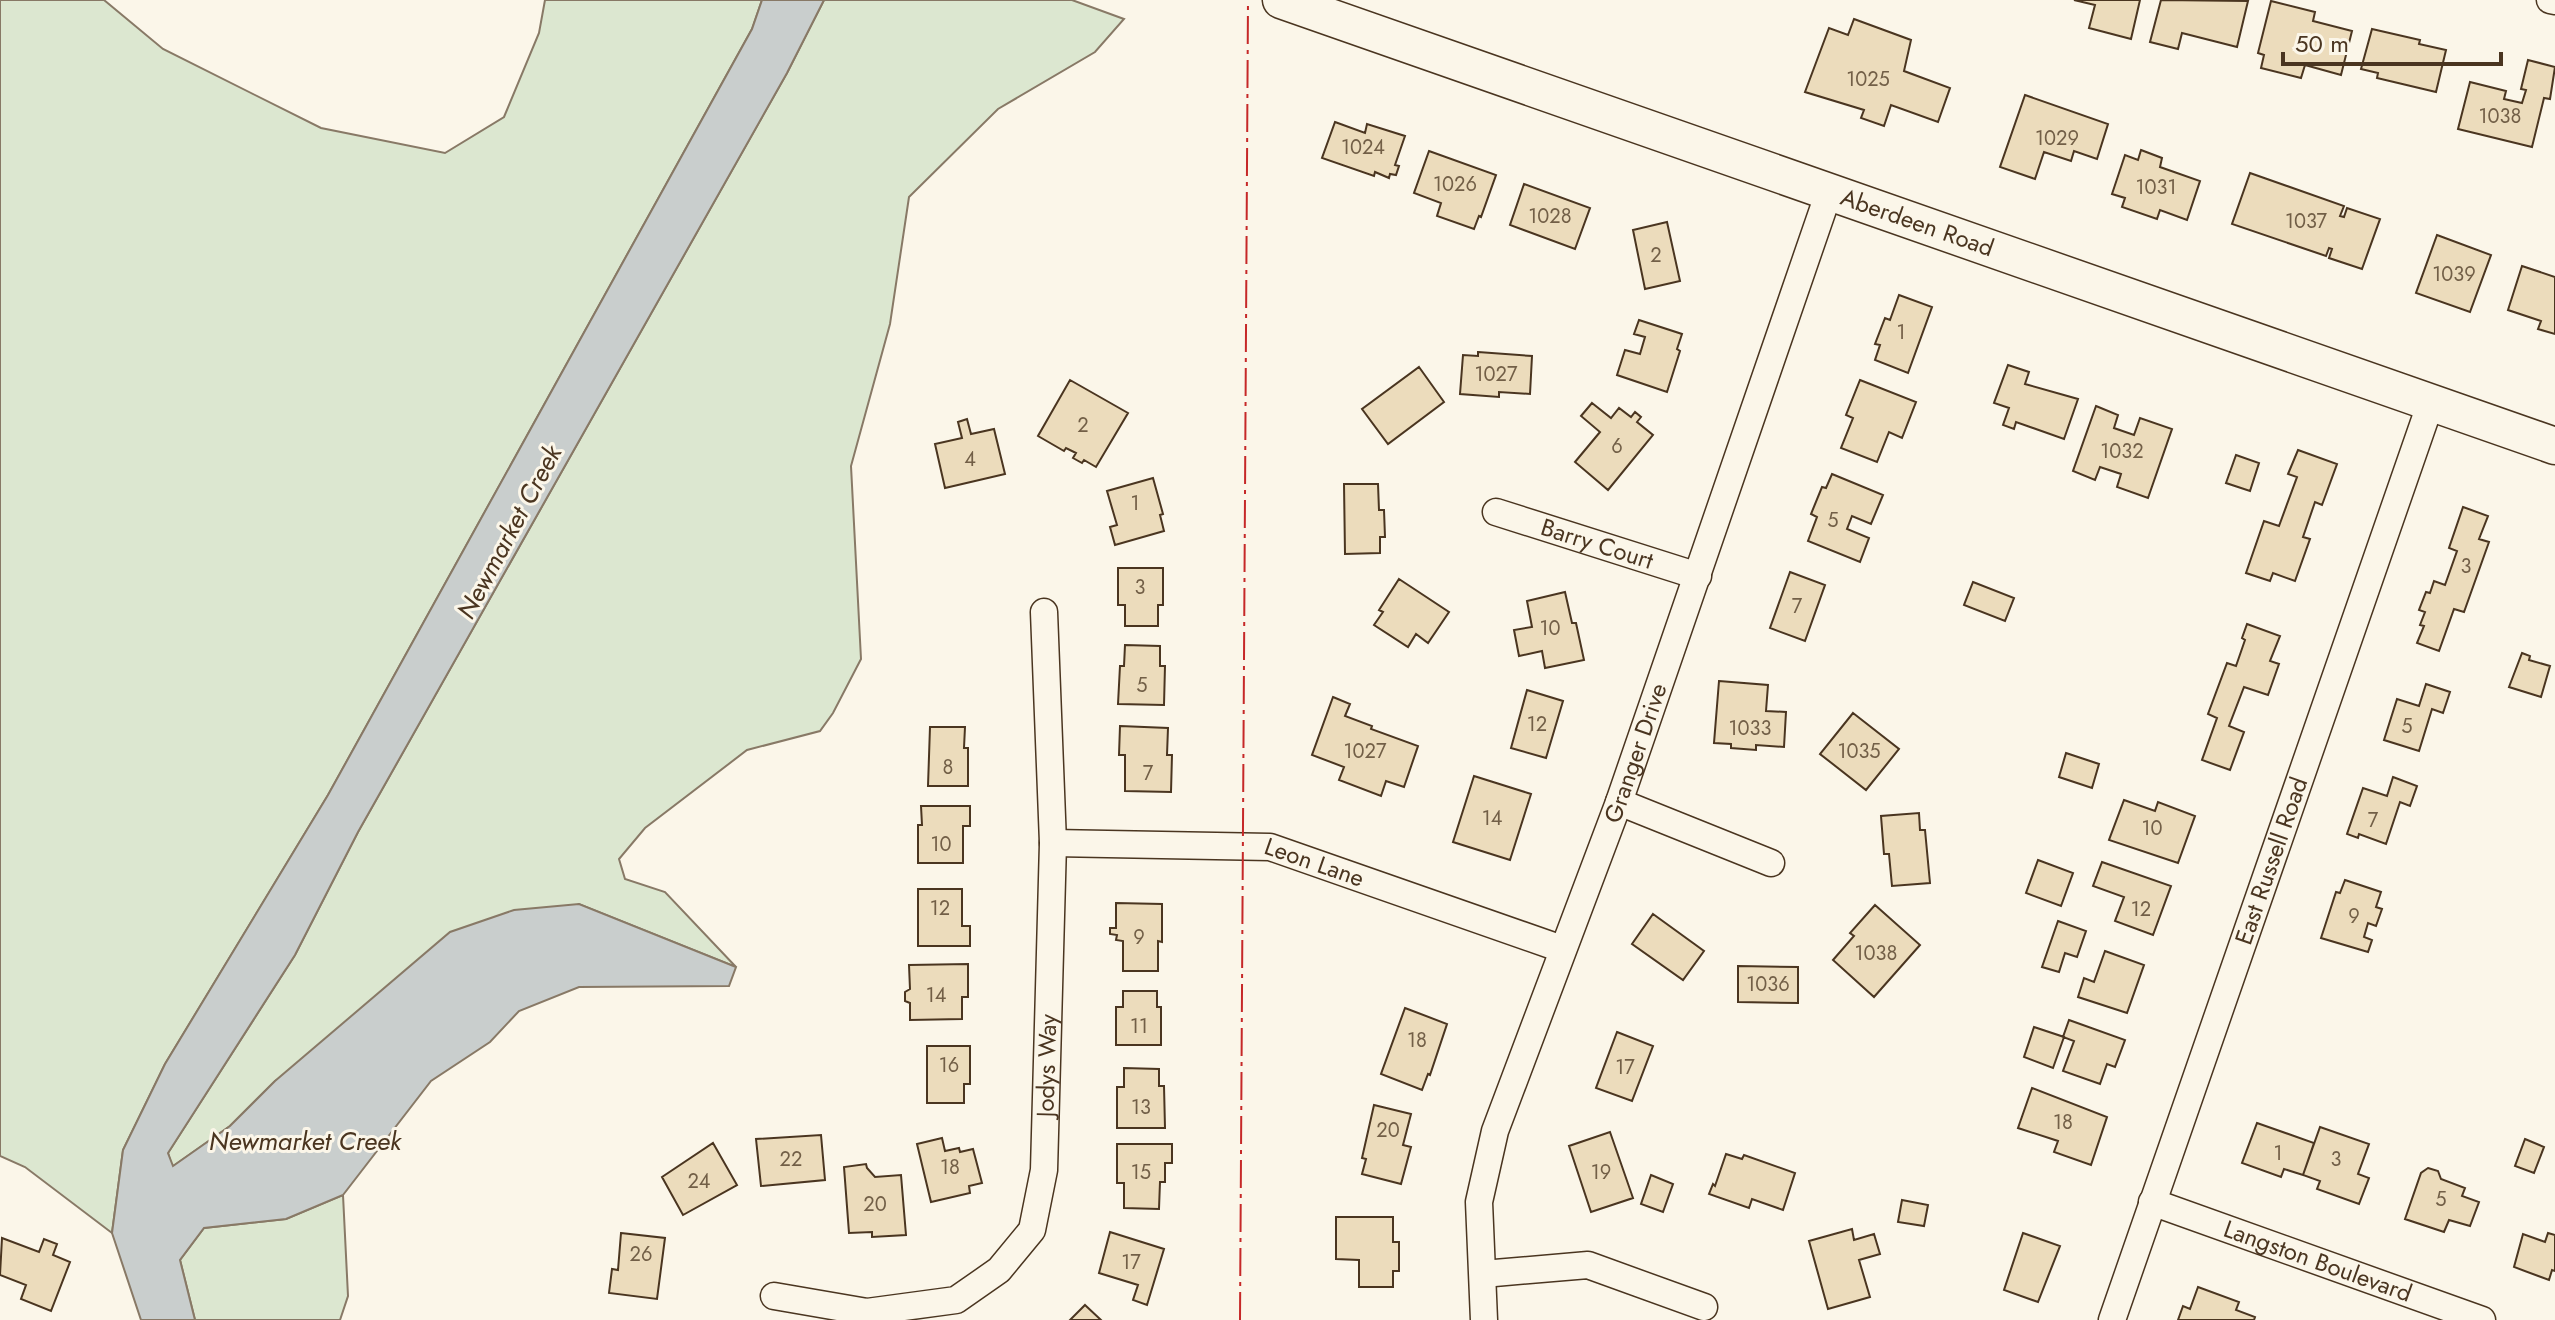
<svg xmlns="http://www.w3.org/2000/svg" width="2555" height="1320" viewBox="0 0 2555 1320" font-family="Jost,sans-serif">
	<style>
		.green { fill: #dce7d0; stroke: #887966; stroke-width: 2 }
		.water { fill: #c9cecd; stroke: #887966; stroke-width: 2 }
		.building { fill: #ecdcbc; stroke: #4a3520; stroke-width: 2 }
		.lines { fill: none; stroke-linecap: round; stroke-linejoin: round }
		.minor-casing { stroke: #4a3520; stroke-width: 29 }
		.secondary-casing { stroke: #4a3520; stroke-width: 39 }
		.minor { stroke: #fbf6e9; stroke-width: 26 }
		.secondary { stroke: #fbf6e9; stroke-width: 36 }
		.power { stroke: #c62828; stroke-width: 2; stroke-dasharray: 28 6 4 6; stroke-linecap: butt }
		.labels { text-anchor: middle; stroke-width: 6; stroke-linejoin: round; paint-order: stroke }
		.number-label { font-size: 20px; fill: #725f47 }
		.street-label { font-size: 24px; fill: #4a3520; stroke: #fbf6e9 }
		.water-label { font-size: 26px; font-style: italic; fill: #4a3520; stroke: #fbf6e9 }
	</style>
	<rect width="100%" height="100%" fill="#fbf6e9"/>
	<path class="green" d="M0 0H104L163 49 321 128 445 153 504 117 539 33 545 0H762L752 29 328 795 165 1064 123 1150 112 1233 25 1167 0 1156Z
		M824 0H1072L1124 19 1095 52 998 109 909 197 890 324 851 466 861 659 833 713 820 731 747 750 645 828 619 859 625 879 665 892 736 967 579 904 275 1081 230 1126 172 1167 168 1153 295 955 358 832 787 73Z
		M343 1195 348 1296 340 1320H195L180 1260 204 1228 286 1219Z"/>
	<path class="water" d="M762 0H824L787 73 358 832 295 955 168 1153 173 1166 230 1126 275 1081 450 932 514 910 579 904 736 967 729 986 579 987 519 1011 490 1042 431 1081 343 1195 286 1219 204 1228 180 1260 195 1320H141L112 1233 123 1150 165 1064 328 795 752 29Z"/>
	<path class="building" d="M2074 0H2140L2131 39 2089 28 2095 5Z
		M2161 0 2248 1 2237 47 2182 33 2178 49 2150 42Z
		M2271 1 2315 12 2313 21 2352 31 2341 75 2305 65 2301 78 2261 68 2264 55 2258 53Z
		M1854 19 1911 40 1904 71 1950 88 1938 122 1891 105 1884 126 1861 118 1864 110 1805 92 1829 28 1848 35Z
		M2372 29 2420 40 2419 44 2446 50 2436 92 2377 78 2378 73 2361 69Z
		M2528 60 2555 67 2550 99 2544 98 2532 147 2458 129 2470 82 2506 91 2504 99 2522 103 2526 90 2521 89Z
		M2025 95 2108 124 2097 159 2074 151 2071 161 2044 152 2035 179 2000 167Z
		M1335 122 1365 133 1367 124 1405 136 1395 165 1399 166 1396 175 1390 174 1389 178 1375 172 1374 176 1322 158Z
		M2141 150 2162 158 2160 167 2200 181 2187 220 2160 210 2157 219 2122 207 2125 198 2112 194 2125 155 2138 160Z
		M1429 151 1496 175 1481 217 1479 216 1474 229 1437 216 1441 203 1414 193Z
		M2250 173 2344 206 2340 216 2344 217 2347 208 2380 219 2362 269 2329 258 2332 249 2329 248 2326 256 2232 224Z
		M1524 184 1590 208 1575 249 1510 225Z
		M1667 222 1680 281 1645 289 1633 230Z
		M2437 235 2491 255 2470 312 2416 293Z
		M2522 266 2555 277V334L2538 329 2541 321 2508 310Z
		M1899 295 1932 307 1908 373 1875 360 1880 345 1875 344 1885 318 1890 320Z
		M1639 320 1682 334 1677 349 1680 351 1667 392 1617 375 1625 350 1640 354 1645 337 1634 334Z
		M1478 352 1532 356 1530 394 1499 392V397L1460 394 1463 355 1478 356Z
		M2008 365 2029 372 2025 384 2078 399 2064 439 2016 422 2014 429 2003 425 2009 408 1994 403Z
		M1419 367 1444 402 1388 444 1362 409Z
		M1070 380 1128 413 1096 467 1084 460 1082 463 1073 458 1076 453 1066 448 1064 451 1038 436Z
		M1860 380 1916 402 1902 438 1889 432 1877 462 1841 448 1853 418 1846 415Z
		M1592 403 1611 418 1619 408 1631 417 1635 412 1641 417 1637 422 1653 435 1608 490 1575 462 1600 432 1581 416Z
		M2096 406 2118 415 2114 428 2134 435 2140 418 2172 429 2148 498 2117 487 2121 474 2100 467 2095 480 2073 471Z
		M967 419 971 434 994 429 1005 474 945 488 935 444 962 438 958 422Z
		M2298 450 2337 464 2322 505 2315 502 2303 537 2310 539 2295 581 2273 573 2270 581 2246 573 2264 521 2279 526 2297 477 2288 474Z
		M2236 455 2259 463 2250 491 2226 483Z
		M1832 474 1883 495 1871 524 1852 516 1847 529 1869 538 1860 562 1808 541 1817 517 1811 514 1822 487 1826 488Z
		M1153 478 1163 514 1160 515 1164 531 1115 545 1110 527 1117 525 1107 491Z
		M1344 484H1378L1379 510H1384L1385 537H1380V553L1345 554Z
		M2463 507 2488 516 2479 539 2489 542 2464 612 2454 609 2439 651 2417 643 2424 626 2420 625 2425 612 2419 610 2426 592 2430 593 2434 581 2445 585 2457 551 2449 548Z
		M1118 568H1163V605H1158V626H1125V605H1118Z
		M1790 572 1825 585 1805 641 1770 628Z
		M1399 579 1449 612 1428 643 1416 634 1408 647 1374 625 1383 612 1379 610Z
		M1973 582 2014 598 2005 621 1964 605Z
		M1565 592 1572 623H1576L1584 660 1545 668 1542 651 1519 656 1514 630 1532 627 1527 601Z
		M2247 624 2280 636 2270 661 2279 664 2268 695 2244 687 2229 726 2244 732 2230 770 2202 760 2217 718 2208 714 2227 663 2236 666 2245 640 2242 638Z
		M1125 645 1160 646V666H1165L1164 705 1118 704 1120 666H1124Z
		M2522 653 2530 656 2529 660 2550 666 2541 697 2509 687Z
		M1719 681 1768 685 1766 711 1786 712 1784 747 1756 745V750L1731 748V744L1714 743Z
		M2426 684 2450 692 2443 713 2432 709 2419 751 2384 740 2397 699 2419 706Z
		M1527 690 1563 701 1546 758 1511 748Z
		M1333 697 1350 704 1345 716 1372 726 1371 729 1418 746 1404 787 1386 781 1381 796 1339 780 1344 767 1312 755Z
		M1853 713 1899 749 1866 790 1820 754Z
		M1120 726 1168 728 1167 755H1172L1171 792 1125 791V755H1119Z
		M930 727H965L964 748H968V786H928Z
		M2066 753 2099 764 2092 788 2059 777Z
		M1474 776 1531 794 1510 860 1453 842Z
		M2393 777 2417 786 2410 806 2400 802 2386 844 2359 834 2358 838 2347 834 2363 788 2387 796Z
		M2124 800 2155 811 2158 802 2195 816 2178 863 2109 840Z
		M921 806H970V826H963V863H918V825H922Z
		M1919 813 1920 830H1925L1930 883 1892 886 1889 854H1884L1881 816Z
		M2038 860 2073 873 2061 906 2026 893Z
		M2102 862 2171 886 2153 935 2115 921 2124 897 2093 886Z
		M2345 880 2381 892 2376 907 2382 909 2376 926 2368 923 2364 937 2372 940 2368 952 2321 938 2336 892 2340 893Z
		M918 889H962V926H970V946H918Z
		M1116 903 1162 904V942L1158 941V971H1123V941L1116 940 1117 935 1110 934V928H1116Z
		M1875 905 1920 945 1874 997 1833 960 1854 936 1850 933Z
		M1653 914 1704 951 1683 980 1632 944Z
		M2058 921 2086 931 2077 957 2065 953 2059 972 2042 967Z
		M2105 951 2144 965 2127 1013 2078 997 2084 978 2094 982Z
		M968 964V997H962V1019L910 1020V1003L905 1001V992L910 989 909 965Z
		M1738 966 1798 967V1003L1738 1002Z
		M1123 991H1157V1007H1161V1045H1116V1007H1123Z
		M1405 1008 1447 1024 1430 1075 1428 1074 1422 1090 1381 1074Z
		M2069 1020 2125 1040 2115 1067 2107 1064 2100 1084 2063 1071 2074 1041 2063 1037Z
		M2034 1027 2064 1037 2053 1068 2024 1057Z
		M1617 1032 1653 1046 1632 1101 1596 1088Z
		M927 1046H970V1084H964V1103H927Z
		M1124 1068 1159 1069V1086H1164L1165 1128H1117V1087H1124Z
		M2032 1088 2107 1117 2091 1165 2054 1152 2058 1141 2018 1128Z
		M1374 1105 1411 1114 1403 1145 1411 1147 1401 1184 1362 1174 1366 1159 1362 1158Z
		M2257 1123 2314 1143 2303 1175 2284 1169 2281 1177 2242 1163Z
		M2320 1127 2369 1144 2358 1174 2369 1178 2359 1204 2317 1189 2320 1181 2303 1175Z
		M1610 1132 1633 1198 1591 1212 1569 1146Z
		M821 1135 825 1180 761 1186 756 1139Z
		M942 1138 945 1151 959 1148 960 1152 973 1149 982 1183 969 1186 970 1193 931 1202 917 1144Z
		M2525 1139 2544 1147 2534 1173 2515 1166Z
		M713 1143 737 1185 683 1215 662 1177Z
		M1117 1144H1172V1163H1165V1182H1160L1159 1209 1124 1208V1183H1117Z
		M1726 1154 1742 1159 1744 1155 1795 1173 1783 1210 1752 1199 1749 1208 1709 1194 1713 1184 1715 1186Z
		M866 1164 867 1168 875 1177 901 1175 906 1235 872 1237V1232L849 1233 844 1167Z
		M2428 1168 2438 1171 2441 1179 2465 1188 2462 1196 2479 1202 2470 1226 2449 1220 2444 1232 2405 1219 2421 1173Z
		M1651 1175 1673 1184 1663 1212 1641 1204Z
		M1902 1200 1928 1205 1924 1226 1898 1222Z
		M1336 1217H1393V1242H1399V1271H1393V1287H1359V1260L1336 1259Z
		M1852 1229 1854 1240 1874 1234 1880 1254 1859 1260 1870 1297 1828 1309 1809 1241Z
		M1110 1232 1164 1249 1147 1305 1133 1300 1138 1285 1099 1273Z
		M621 1233 665 1238 657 1299 609 1293 612 1269 618 1270Z
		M2023 1233 2060 1246 2038 1302 2004 1290Z
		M2548 1233 2555 1235V1271L2552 1270 2549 1280 2514 1267 2523 1234 2545 1242Z
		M2 1238 39 1252 44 1239 57 1244 53 1255 70 1262 51 1311 21 1299 26 1285 0 1275Z
		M2198 1287 2239 1302 2236 1310 2255 1317 2254 1320H2178L2183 1306 2190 1309Z
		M1085 1305 1101 1320H1070Z"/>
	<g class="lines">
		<g class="minor-casing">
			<g id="minor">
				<path d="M2550 0 2555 1"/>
				<path id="s1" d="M1496 512 1698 576"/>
				<path d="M1619 802 1771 863"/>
				<path id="s2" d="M1053 843 1270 847 1562 949"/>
				<path id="s3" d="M2152 1202 2482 1320"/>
				<path d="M1483 1274 1588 1265 1704 1307"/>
				<path id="s4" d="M774 1296 867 1312 956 1300 999 1270 1032 1230 1044 1170 1053 843 1044 612"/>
				<path id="s5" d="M1484 1320 1479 1202 1495 1131 1619 802 1829 192"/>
				<path id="s6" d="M2112 1320 2431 402"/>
			</g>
		</g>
		<g class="secondary-casing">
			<g id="secondary">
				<path id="s7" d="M1281 0 2555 446"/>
			</g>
		</g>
		<use href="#minor" class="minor"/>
		<use href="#secondary" class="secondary"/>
		<path class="power" d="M1240 1320 1248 0"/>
	</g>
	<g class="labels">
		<g class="number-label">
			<text x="1868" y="86">1025</text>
			<text x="2500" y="123">1038</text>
			<text x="2057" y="145">1029</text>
			<text x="1363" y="154">1024</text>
			<text x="1455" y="191">1026</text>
			<text x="2156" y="194">1031</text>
			<text x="1550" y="223">1028</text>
			<text x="2306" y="228">1037</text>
			<text x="1656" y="262">2</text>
			<text x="2454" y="281">1039</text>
			<text x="1901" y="339">1</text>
			<text x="1496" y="381">1027</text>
			<text x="1083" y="432">2</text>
			<text x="1617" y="453">6</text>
			<text x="2122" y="458">1032</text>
			<text x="970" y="466">4</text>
			<text x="1135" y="510">1</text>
			<text x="1833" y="527">5</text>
			<text x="2466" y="573">3</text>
			<text x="1140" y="594">3</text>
			<text x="1797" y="613">7</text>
			<text x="1550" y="635">10</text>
			<text x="1142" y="692">5</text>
			<text x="1537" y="731">12</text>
			<text x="2407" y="733">5</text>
			<text x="1750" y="735">1033</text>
			<text x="1365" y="758">1027</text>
			<text x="1859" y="758">1035</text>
			<text x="948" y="774">8</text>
			<text x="1148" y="780">7</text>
			<text x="1492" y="825">14</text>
			<text x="2373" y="827">7</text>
			<text x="2152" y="835">10</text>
			<text x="941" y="851">10</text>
			<text x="940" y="915">12</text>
			<text x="2141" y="916">12</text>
			<text x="2354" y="923">9</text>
			<text x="1139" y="944">9</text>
			<text x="1876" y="960">1038</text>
			<text x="1768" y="991">1036</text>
			<text x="936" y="1002">14</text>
			<text x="1139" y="1033">11</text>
			<text x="1417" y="1047">18</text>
			<text x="949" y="1072">16</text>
			<text x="1625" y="1074">17</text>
			<text x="1141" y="1114">13</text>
			<text x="2063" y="1129">18</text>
			<text x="1388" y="1137">20</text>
			<text x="2278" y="1160">1</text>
			<text x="791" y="1166">22</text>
			<text x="2336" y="1166">3</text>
			<text x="950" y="1174">18</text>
			<text x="1141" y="1179">15</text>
			<text x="1601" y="1179">19</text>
			<text x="699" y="1188">24</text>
			<text x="2441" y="1206">5</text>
			<text x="875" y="1211">20</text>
			<text x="641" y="1261">26</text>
			<text x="1131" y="1269">17</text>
		</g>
		<g class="street-label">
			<text dy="8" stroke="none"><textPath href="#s7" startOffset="674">Aberdeen Road</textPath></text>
			<text dy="8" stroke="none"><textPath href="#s1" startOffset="106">Barry Court</textPath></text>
			<text dy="8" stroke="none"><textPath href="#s5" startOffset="594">Granger Drive</textPath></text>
			<text dy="8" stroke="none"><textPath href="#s6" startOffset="486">East Russell Road</textPath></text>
			<text dy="8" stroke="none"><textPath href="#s2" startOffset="264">Leon Lane</textPath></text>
			<text dy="8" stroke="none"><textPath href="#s4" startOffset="454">Jodys Way</textPath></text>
			<text dy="8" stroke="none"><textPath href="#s3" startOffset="176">Langston Boulevard</textPath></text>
		</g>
		<g class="water-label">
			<text transform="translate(509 532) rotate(-62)" y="9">Newmarket Creek</text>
			<text x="305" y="1150">Newmarket Creek</text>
		</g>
	</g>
	<path d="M2283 52v12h218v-12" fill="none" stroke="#4a3520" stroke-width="4"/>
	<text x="2295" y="52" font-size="24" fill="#4a3520" stroke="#fbf6e9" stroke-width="6" paint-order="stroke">50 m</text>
</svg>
